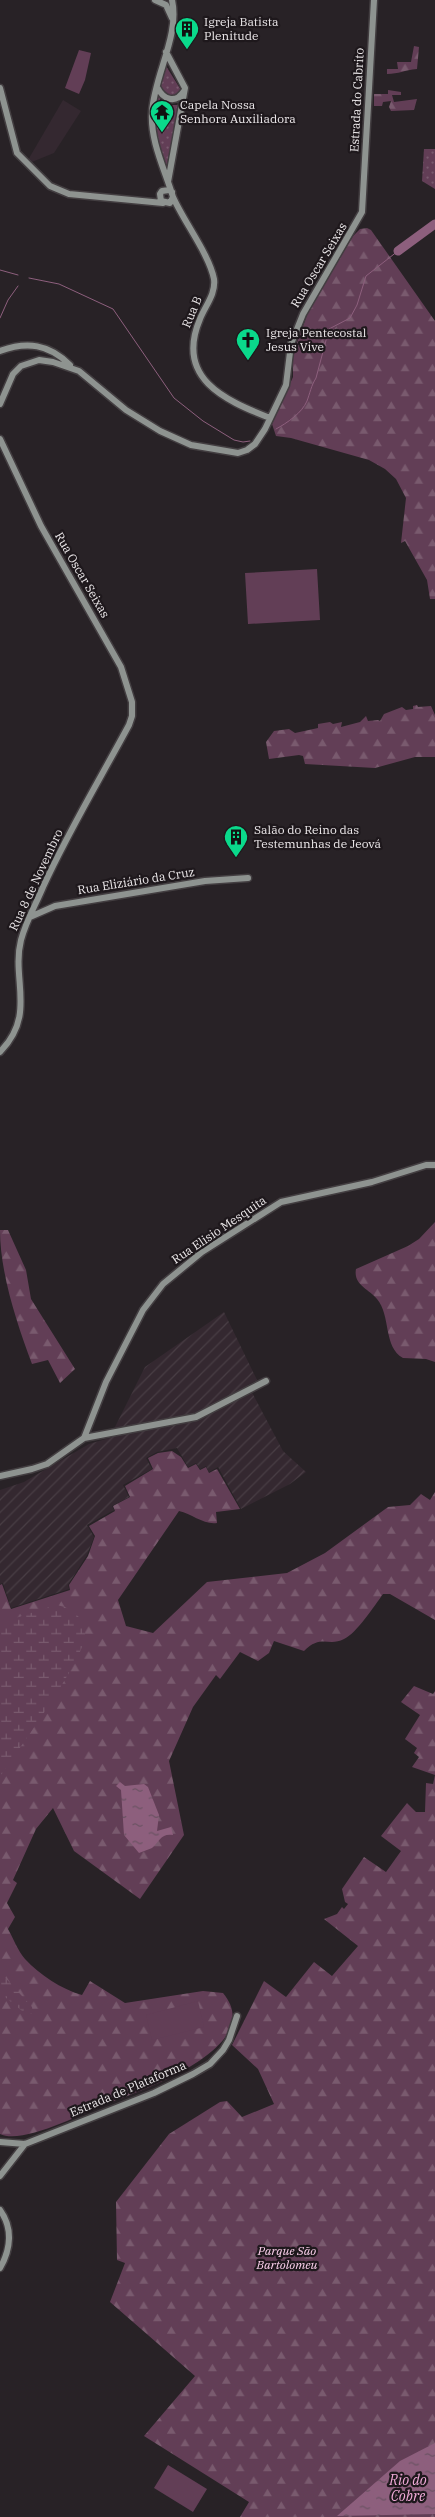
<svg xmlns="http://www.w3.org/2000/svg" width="435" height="2517" viewBox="0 0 435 2517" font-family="'IBM Plex Serif',serif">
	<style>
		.built { fill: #342830 }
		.industrial { fill: url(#industrial-furrows) }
		.forest { fill: url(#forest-firs) }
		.wetland { fill: url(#wetland-marsh) }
		.park { fill: url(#park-dots) }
		.pitch { fill: #623e56 }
		.water { fill: url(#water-ripples) }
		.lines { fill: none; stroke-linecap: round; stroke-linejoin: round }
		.stream { stroke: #8d5f7d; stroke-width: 1 }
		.river { stroke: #8d5f7d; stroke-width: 9 }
		.secondary-casing { stroke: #433e41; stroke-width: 9 }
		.secondary { stroke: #8e9390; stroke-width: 6 }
		.labels { text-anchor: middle; stroke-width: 4.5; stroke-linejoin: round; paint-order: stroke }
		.poi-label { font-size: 12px; fill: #ece8ea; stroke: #1e181c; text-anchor: start }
		.street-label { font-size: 12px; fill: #ece8ea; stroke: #1e181c }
		.park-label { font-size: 12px; font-style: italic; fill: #fed2ee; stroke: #1e181c }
		.water-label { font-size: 14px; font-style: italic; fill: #f2abd9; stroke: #1e181c }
	</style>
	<defs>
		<pattern id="industrial-furrows" width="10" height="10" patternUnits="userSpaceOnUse" patternTransform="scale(1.25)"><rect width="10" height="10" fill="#342830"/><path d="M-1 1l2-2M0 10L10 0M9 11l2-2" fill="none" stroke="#483d44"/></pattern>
		<pattern id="forest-firs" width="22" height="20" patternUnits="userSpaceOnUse" patternTransform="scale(1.25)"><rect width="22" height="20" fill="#623e56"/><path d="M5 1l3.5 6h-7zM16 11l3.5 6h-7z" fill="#795a6e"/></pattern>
		<pattern id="wetland-marsh" width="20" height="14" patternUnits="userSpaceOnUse" patternTransform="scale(1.25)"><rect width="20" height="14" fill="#623e56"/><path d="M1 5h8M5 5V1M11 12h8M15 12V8" fill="none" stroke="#795a6e"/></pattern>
		<pattern id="park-dots" width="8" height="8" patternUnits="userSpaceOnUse" patternTransform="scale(1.25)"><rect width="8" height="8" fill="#623e56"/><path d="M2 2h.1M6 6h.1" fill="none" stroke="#795a6e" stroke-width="1.8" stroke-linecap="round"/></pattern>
		<pattern id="water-ripples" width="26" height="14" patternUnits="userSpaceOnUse" patternTransform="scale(1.25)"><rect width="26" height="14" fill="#8d5f7d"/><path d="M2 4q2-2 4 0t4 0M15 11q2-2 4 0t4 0" fill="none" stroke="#6a5262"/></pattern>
	</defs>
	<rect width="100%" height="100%" fill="#282226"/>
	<path class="built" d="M63 100 81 111 54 153 32 162 28 160Z"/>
	<path class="industrial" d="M224 1312 257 1380 248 1385 283 1451 306 1472 290 1484 241 1509 218 1467 209 1472 206 1466 200 1469 196 1463 188 1467 177 1448 157 1452 146 1458 152 1469 123 1485 129 1497 112 1506 114 1510 87 1525 94 1537 87 1555 68 1585 69 1589 11 1608 3 1583 0 1584V1490L24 1482 89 1444 116 1436 114 1429 145 1367Z"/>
	<path class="forest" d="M414 46 419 47 417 69C404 70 399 74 387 74V69H398L397 62H411Z
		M388 90 401 92V95H392L394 102 417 99 414 110 391 111 389 107 391 101 383 102 382 106H374V94H388Z
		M367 228 371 230 435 321V599H430L427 580 405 541 401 543 406 498 396 479 385 469 369 460 291 438 276 436 272 424 293 377V354L308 312 353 236 360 229Z
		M417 705 418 707 431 706 435 715V757H415L375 768 305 764 303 756 299 755 269 759 266 742 274 731 289 729 295 733 318 728V724L330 722 333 724 342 722 341 727 360 722 366 716 368 721 378 720 380 721 384 714 402 707 406 710 413 709V706Z
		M435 1222V1362L426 1359 403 1358C383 1347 391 1315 377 1299 369 1289 353 1285 356 1269L408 1246 419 1239Z
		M0 1230H8L26 1270 31 1299 75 1369 60 1383 48 1360 32 1364C17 1324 0 1273 0 1230Z
		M172 1451 181 1457 188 1468 196 1464 200 1470 206 1467 209 1473 217 1469 240 1509 216 1512 217 1523C204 1525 192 1514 179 1511L118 1600 126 1626 153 1633 207 1582 287 1573 325 1553 388 1507 410 1505 421 1494 430 1500 435 1492V1620L390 1594H383C375 1605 356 1634 344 1639 329 1647 321 1634 304 1651L274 1641 269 1653 258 1661 240 1652 220 1679 216 1675 193 1707 169 1761 184 1835 140 1899 74 1851 53 1808 36 1829 13 1880 17 1883 7 1903 15 1917 8 1929C13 1938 18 1951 25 1959 40 1975 61 1989 82 1995L90 1981 125 2003 203 1991 223 1993C269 2048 137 2092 104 2105 81 2114 22 2145 0 2134V1585L2 1584 11 1609 70 1590 69 1585 88 1556 95 1536 89 1526 115 1511 113 1506 130 1497 125 1486 153 1469 148 1458 158 1453Z
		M414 1686 433 1694 435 1691V2517H240L249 2502 144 2436 195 2376 110 2302 125 2263 117 2260 116 2202 169 2134 220 2102 227 2101 242 2117 274 2104 258 2069 232 2045 264 1981 286 1997 314 1962 332 1976 358 1946 324 1919 337 1914 342 1907 344 1909 348 1904 345 1902 342 1889 364 1857 386 1872 401 1851 381 1836 407 1803 416 1812H425L426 1783 433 1784 435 1775 412 1767 419 1757 414 1753 417 1748 405 1739 420 1715 401 1702Z"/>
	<path class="wetland" d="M56 1605C72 1607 85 1618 85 1635 84 1661 17 1751 0 1777V1623Z
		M0 1972 32 2007 33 2013 27 2015 5 1997 0 1998Z"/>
	<path class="park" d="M166 66 181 90 174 96 161 93 160 101 168 105H179L167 171C151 139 154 99 166 66Z
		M424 149H435V189L422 181Z"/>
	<path class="pitch" d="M79 50 91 53 85 80 79 94 65 88Z
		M317 569 320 620 248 624 245 573Z
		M198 2001 204 2027 152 2040 146 2015Z
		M168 2465 207 2489 193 2512 154 2488Z"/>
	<path class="water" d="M120 1782 125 1786 144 1784 148 1787 159 1815 157 1831 171 1827 173 1835C161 1833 160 1841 152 1848 148 1850 143 1851 139 1853L124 1835 121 1790 116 1786Z
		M435 2443V2514L337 2516 400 2461Z"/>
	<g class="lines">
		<path class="stream" d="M0 270 18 275
			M29 278 59 284 113 309 174 398 203 421 234 440 243 442 250 441
			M0 318 8 300 18 286
			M276 429C287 423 302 413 307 401 310 393 311 386 316 378L329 329 350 318 357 305 366 276 398 251"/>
		<path class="river" d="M398 251 435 224"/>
		<g class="secondary-casing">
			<path id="secondary" d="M155 0 166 5 172 18
				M172 0C180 35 154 76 152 112 150 141 165 170 173 197L170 203 161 201 160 194 162 191 169 190 172 192
				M166 52 185 88 168 182
				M157 87C163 99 175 105 184 91
				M0 88 17 153 50 186 69 194 163 203
				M173 197C184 222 209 254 214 279 216 294 205 306 200 319 175 378 224 400 270 418
				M0 351C27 341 49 344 70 365
				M0 404 13 374 21 366 39 360 53 362 79 371 126 410 160 431 191 445 238 453 247 450 255 444 265 429 286 385 291 344 303 314 362 212 374 0
				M0 439 41 526 121 667 132 702V716L129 725C100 779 68 832 43 887 36 904 26 921 21 940 11 980 37 1014 0 1052
				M30 917 55 906 205 881 248 878
				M84 1438 196 1417 266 1381
				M0 1476 32 1469 47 1464 84 1438 106 1382 143 1310 163 1284 202 1252 281 1202 372 1182 426 1165H435
				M0 2142 25 2144 154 2093 193 2074 210 2064 223 2050 229 2040 237 2016
				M0 2176 25 2144
				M0 2210C13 2228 11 2249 0 2268"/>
		</g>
		<use href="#secondary" class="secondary"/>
	</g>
	<defs>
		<g id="building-pin" transform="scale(1.25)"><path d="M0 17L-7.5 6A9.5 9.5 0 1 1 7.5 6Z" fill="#0ad98b" stroke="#1e181c"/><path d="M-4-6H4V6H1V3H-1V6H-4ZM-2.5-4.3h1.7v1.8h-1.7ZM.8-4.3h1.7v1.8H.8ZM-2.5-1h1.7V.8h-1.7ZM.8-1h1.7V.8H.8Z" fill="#111"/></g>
		<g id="temple-pin" transform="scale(1.25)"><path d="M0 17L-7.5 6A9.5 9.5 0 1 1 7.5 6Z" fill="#0ad98b" stroke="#1e181c"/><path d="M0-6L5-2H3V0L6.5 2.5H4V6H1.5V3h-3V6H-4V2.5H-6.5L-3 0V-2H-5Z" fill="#111"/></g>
		<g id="church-pin" transform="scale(1.25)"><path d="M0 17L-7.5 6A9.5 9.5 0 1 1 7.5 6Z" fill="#0ad98b" stroke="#1e181c"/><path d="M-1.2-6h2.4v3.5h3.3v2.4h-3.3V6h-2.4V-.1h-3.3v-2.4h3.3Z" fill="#111"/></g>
	</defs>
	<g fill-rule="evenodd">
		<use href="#building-pin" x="187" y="29"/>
		<use href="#temple-pin" x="162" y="112"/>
		<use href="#church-pin" x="248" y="340"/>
		<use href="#building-pin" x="236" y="837"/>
	</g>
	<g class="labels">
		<g class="poi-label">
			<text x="204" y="26">Igreja Batista<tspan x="204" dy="14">Plenitude</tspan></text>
			<text x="180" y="109">Capela Nossa<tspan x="180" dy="14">Senhora Auxiliadora</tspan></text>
			<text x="266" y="337">Igreja Pentecostal<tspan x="266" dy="14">Jesus Vive</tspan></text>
			<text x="254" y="834">Salão do Reino das<tspan x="254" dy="14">Testemunhas de Jeová</tspan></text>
		</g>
		<g class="street-label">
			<text transform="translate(357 100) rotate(-87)" y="4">Estrada do Cabrito</text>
			<text transform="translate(319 265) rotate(-59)" y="4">Rua Oscar Seixas</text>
			<text transform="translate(192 312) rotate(-67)" y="4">Rua B</text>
			<text transform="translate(82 575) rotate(60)" y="4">Rua Oscar Seixas</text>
			<text transform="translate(36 880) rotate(-65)" y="4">Rua 8 de Novembro</text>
			<text transform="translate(136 881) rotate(-9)" y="4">Rua Eliziário da Cruz</text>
			<text transform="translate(219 1230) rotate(-34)" y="4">Rua Elisio Mesquita</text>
			<text transform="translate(128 2089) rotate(-23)" y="4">Estrada de Plataforma</text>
		</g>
		<g class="park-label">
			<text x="287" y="2255">Parque São<tspan x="287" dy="14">Bartolomeu</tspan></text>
		</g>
		<g class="water-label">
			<text x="408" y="2485">Rio do<tspan x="408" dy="16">Cobre</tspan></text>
		</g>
	</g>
</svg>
